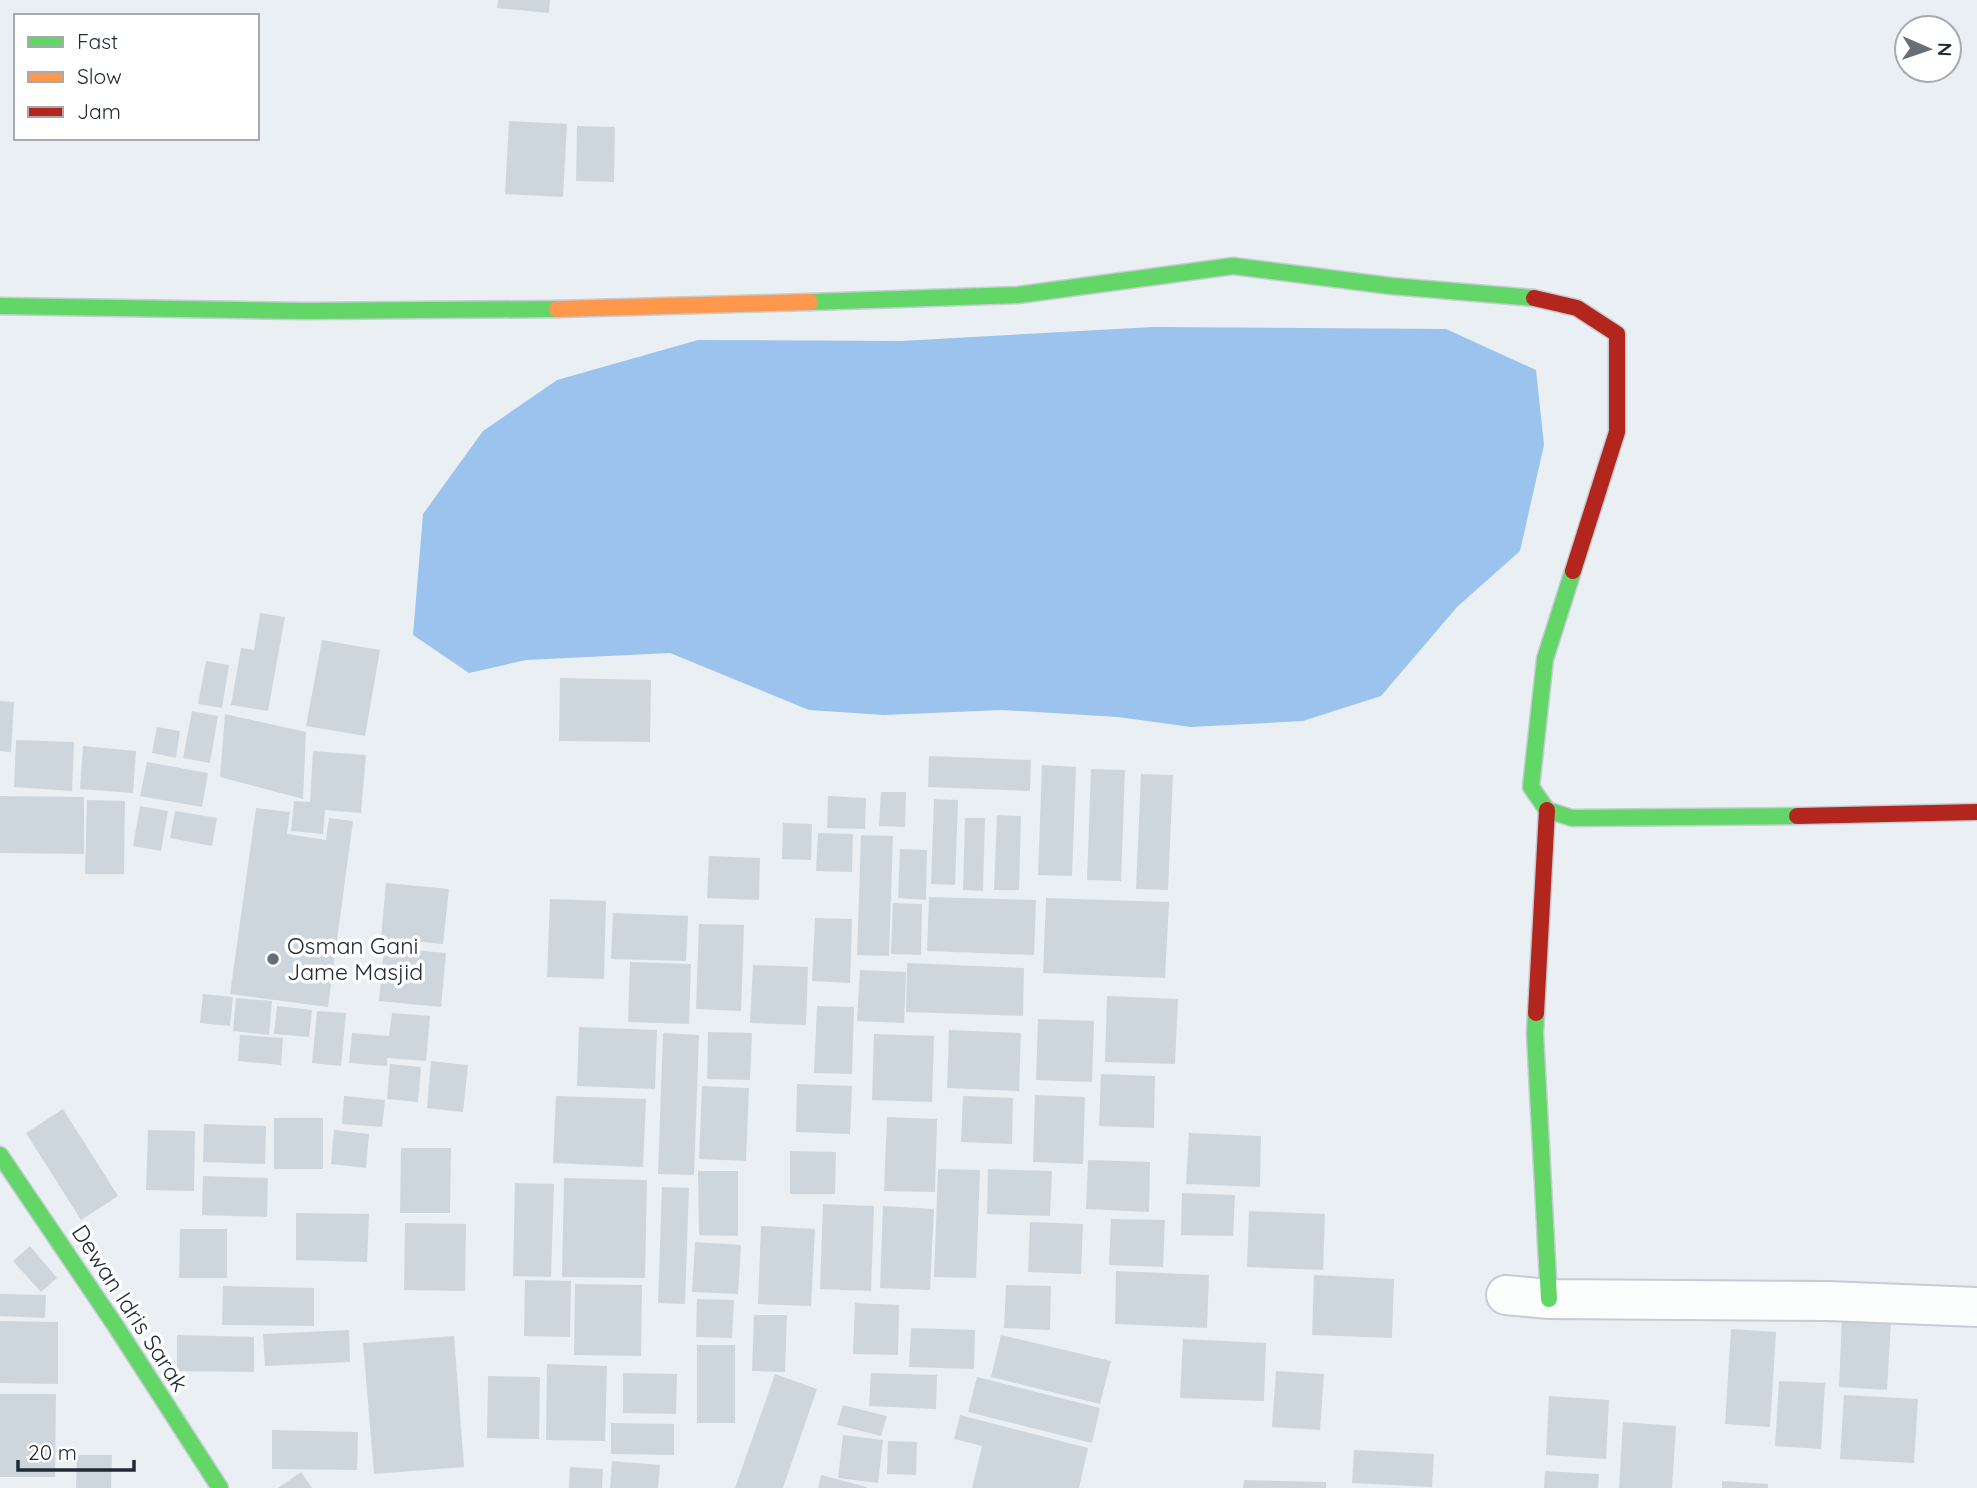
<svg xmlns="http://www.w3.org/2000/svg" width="1977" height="1488" viewBox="0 0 1977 1488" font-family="Quicksand,sans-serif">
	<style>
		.water { fill: #9cc3ee }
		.building { fill: #ced6dd }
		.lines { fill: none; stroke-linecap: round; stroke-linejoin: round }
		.street-casing { stroke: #c5ccd3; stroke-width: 42 }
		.fast-casing { stroke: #c5ccd3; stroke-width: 19 }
		.slow-casing { stroke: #c5ccd3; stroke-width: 19 }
		.jam-casing { stroke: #c5ccd3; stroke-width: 19 }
		.street { stroke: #fcfdfd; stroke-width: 38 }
		.fast { stroke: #63d668; stroke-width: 16 }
		.slow { stroke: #ff974d; stroke-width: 16 }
		.jam { stroke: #b3261e; stroke-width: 16 }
		.poi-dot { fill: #676f77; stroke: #fff; stroke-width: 2.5 }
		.labels { text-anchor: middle; stroke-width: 7; stroke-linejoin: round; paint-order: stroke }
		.poi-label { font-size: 23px; fill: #212a34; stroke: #fff; text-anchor: start }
		.street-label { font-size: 23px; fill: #212a34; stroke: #fff }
	</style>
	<rect width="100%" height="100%" fill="#eaeff4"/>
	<path class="water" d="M1153 327 1446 329 1536 370 1544 445 1520 551 1457 607 1381 696 1303 721 1191 727 1118 717 1002 710 884 715 809 710 670 653 526 660 469 673 413 635 423 514 483 431 557 380 698 340 901 341Z"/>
	<path class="building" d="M498 0H550L549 13 497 8Z
		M509 121 567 124 563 197 505 194Z
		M577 126 615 127 614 182 576 181Z
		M260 613 285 617 268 711 231 705 241 648 254 650Z
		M322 640 380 650 365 736 306 726Z
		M206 661 229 665 222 708 198 704Z
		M560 678 651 680 650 742 559 741Z
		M0 701 14 702 11 752 0 751Z
		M192 711 218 716 210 763 183 758Z
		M225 714 306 732 303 799 220 777Z
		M157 727 180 731 176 758 152 753Z
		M16 740 74 742 72 791 14 787Z
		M83 746 136 751 133 793 80 789Z
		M313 751 366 755 361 813 325 810 323 834 291 831 294 801 310 802Z
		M929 756 1031 760 1030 791 928 787Z
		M147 762 208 773 202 807 140 796Z
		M1042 765 1076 767 1072 876 1038 875Z
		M1091 769 1125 770 1121 881 1087 880Z
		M1141 774 1173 775 1168 890 1136 889Z
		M881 792H906L905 827 879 826Z
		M0 796 84 797V854L0 853Z
		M828 796 866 798 865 829 827 828Z
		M934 799 958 800 955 885 931 884Z
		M87 800 125 801 124 874H85Z
		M140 806 168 811 161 851 133 846Z
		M256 808 290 812 287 834 326 840 329 818 353 821 328 1007 230 994Z
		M175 811 217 818 212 846 170 838Z
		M997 815 1021 816 1019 890H994Z
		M965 818H985L983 891 963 890Z
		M783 823 812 824 811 860 782 859Z
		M818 833 853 834 852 872 816 871Z
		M861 835 893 836 889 956 857 955Z
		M900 849 927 850 926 900 898 898Z
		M709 856 760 858 759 900 707 898Z
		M386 883 449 889 443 944 381 938Z
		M929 897 1036 900 1034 955 927 951Z
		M1046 898 1169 902 1165 978 1043 973Z
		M550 899 606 901 604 979 547 977Z
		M893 903 922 904 921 955 891 954Z
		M613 913 688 916 686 961 611 959Z
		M815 918 852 919 850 983 812 981Z
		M699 924 744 925 741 1011 696 1009Z
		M384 947 446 953 441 1007 379 1001Z
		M630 962 691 964 689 1024 628 1022Z
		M907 963 1024 968 1023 1016 906 1012Z
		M753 965 808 967 806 1025 750 1023Z
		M860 970 906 972 904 1023 857 1021Z
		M203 994 233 997 230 1026 200 1023Z
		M1107 996 1178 999 1175 1064 1105 1062Z
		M236 998 272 1001 269 1035 233 1031Z
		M277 1006 312 1010 309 1037 274 1034Z
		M817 1006 854 1007 852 1074 814 1073Z
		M317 1011 346 1013 341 1066 312 1063Z
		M392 1013 430 1016 426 1061 387 1058V1066L349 1063 352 1033 389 1036Z
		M1038 1019 1094 1021 1092 1082 1036 1080Z
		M579 1027 657 1030 655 1089 577 1086Z
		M949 1030 1021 1033 1019 1091 947 1088Z
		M708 1032 752 1033 750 1080 707 1079Z
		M663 1033 699 1035 694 1175 658 1174Z
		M874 1034 934 1036 932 1102 872 1100Z
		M240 1035 283 1038 281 1065 238 1061Z
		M431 1061 468 1065 463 1112 427 1108Z
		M390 1064 421 1067 418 1102 387 1099Z
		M1101 1074 1155 1076 1154 1128 1099 1126Z
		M797 1084 852 1086 850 1134 796 1132Z
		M702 1086 749 1088 746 1161 699 1159Z
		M1035 1095 1085 1097 1083 1164 1033 1162Z
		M344 1096 385 1100 382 1127 342 1124Z
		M556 1096 646 1099 643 1167 553 1163Z
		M963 1096 1013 1098 1012 1144 961 1142Z
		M63 1109 118 1196 81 1220 26 1133Z
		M887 1117 937 1119 935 1192 884 1191Z
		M274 1118H323V1169H274Z
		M204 1124 266 1126 265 1164 203 1162Z
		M148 1130 195 1131 194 1191 146 1190Z
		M334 1130 369 1134 366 1168 331 1164Z
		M1189 1133 1261 1136 1260 1187 1186 1184Z
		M401 1148H451L450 1213H400Z
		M790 1151 836 1152 835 1194H790Z
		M1088 1160 1150 1162 1149 1212 1086 1209Z
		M938 1169 980 1170 976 1278 934 1277Z
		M988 1169 1052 1171 1050 1216 987 1214Z
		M698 1171H738V1236L699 1235Z
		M203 1176 268 1178 267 1217 202 1215Z
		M564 1178 647 1180 645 1278 562 1277Z
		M515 1183 554 1184 551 1277 513 1276Z
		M662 1187 689 1188 685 1304 658 1303Z
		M1182 1193 1235 1195 1233 1236 1181 1235Z
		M823 1204 874 1206 871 1291 820 1289Z
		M883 1206 934 1209 930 1290 880 1288Z
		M1249 1211 1325 1214 1323 1270 1247 1267Z
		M296 1213 369 1214 367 1262 296 1260Z
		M1111 1219 1165 1220 1163 1267 1109 1265Z
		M1030 1222 1083 1224 1081 1274 1028 1272Z
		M405 1223 466 1224 465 1291 404 1290Z
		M761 1226 815 1229 811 1306 758 1304Z
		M180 1229H227V1278H179Z
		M695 1242 741 1245 738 1294 692 1292Z
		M30 1246 57 1278 41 1292 13 1261Z
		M1116 1271 1209 1275 1207 1328 1115 1324Z
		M1314 1275 1394 1279 1392 1338 1312 1335Z
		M525 1280 571 1281 570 1337 524 1336Z
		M575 1284 642 1285 641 1356 574 1355Z
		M1006 1285 1051 1286 1050 1330 1004 1328Z
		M223 1286 314 1288V1326L222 1325Z
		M0 1294 46 1295 45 1318 0 1316Z
		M697 1299 734 1300 732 1338 696 1337Z
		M855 1303 899 1305 898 1355 853 1354Z
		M754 1315H787L785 1372 752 1371Z
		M1842 1317 1891 1320 1887 1390 1839 1387Z
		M0 1321 58 1322V1384L0 1383Z
		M911 1328 975 1330 974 1369 909 1367Z
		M1731 1329 1776 1332 1770 1427 1725 1424Z
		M349 1330 350 1362 265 1366 263 1334Z
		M177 1335 254 1337V1372L177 1371Z
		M1001 1335 1111 1361 1100 1404 991 1377Z
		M454 1336 464 1467 374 1474 363 1343Z
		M1183 1339 1266 1343 1264 1401 1180 1398Z
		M697 1345H735V1423H697Z
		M547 1364 607 1366 605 1441 546 1440Z
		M1276 1371 1324 1374 1320 1430 1272 1427Z
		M623 1373 677 1374 676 1414 623 1413Z
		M871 1373 937 1375 936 1409 869 1406Z
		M775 1374 817 1389 783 1488H735Z
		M488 1376 540 1377 539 1439 487 1438Z
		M977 1377 1100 1408 1092 1443 968 1412Z
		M1779 1381 1825 1383 1821 1449 1775 1446Z
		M0 1394H56L55 1477H0Z
		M1844 1395 1918 1399 1914 1463 1840 1459Z
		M1549 1396 1609 1400 1606 1459 1546 1455Z
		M843 1405 887 1416 881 1436 837 1425Z
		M960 1415 1088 1448 1079 1488H972L982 1446 954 1439Z
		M1623 1422 1676 1426 1672 1488H1619Z
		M611 1423 674 1424V1455L611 1454Z
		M272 1430 358 1432 357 1470 272 1469Z
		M843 1435 883 1440 878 1483 838 1478Z
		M888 1441 917 1442 916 1475 887 1474Z
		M1354 1450 1434 1454 1432 1487 1352 1483Z
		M77 1455H112L111 1488H76Z
		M612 1461 660 1465 658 1488H610Z
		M570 1467 603 1469 602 1488H569Z
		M1545 1471 1599 1474 1598 1488H1544Z
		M301 1472 312 1488H278Z
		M821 1475 867 1487V1488H818Z
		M1244 1480 1326 1482V1488H1243Z
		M1722 1481 1768 1484V1488H1722Z"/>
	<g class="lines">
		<g class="street-casing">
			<path id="street" d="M1506 1295 1549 1299 1828 1301 1977 1307"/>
		</g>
		<g class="fast-casing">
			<path id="fast" d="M810 302 1018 295 1233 266 1391 286 1534 298
				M0 306 304 311 557 309
				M1573 571 1545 659 1531 787 1547 810 1572 818 1797 816
				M1536 1013 1535 1034 1549 1299
				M0 1155 115 1325 220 1488"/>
		</g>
		<g class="slow-casing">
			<path id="slow" d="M557 309 810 302"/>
		</g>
		<g class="jam-casing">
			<path id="jam" d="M1534 298 1577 308 1617 334V432L1573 571
				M1797 816 1977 812
				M1536 1013 1547 810"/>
		</g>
		<use href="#street" class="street"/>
		<use href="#fast" class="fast"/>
		<use href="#slow" class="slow"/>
		<use href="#jam" class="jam"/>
	</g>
	<circle class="poi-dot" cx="273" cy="959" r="7"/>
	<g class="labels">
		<g class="poi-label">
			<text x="287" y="954">Osman Gani<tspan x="287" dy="26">Jame Masjid</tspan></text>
		</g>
		<g class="street-label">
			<text transform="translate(130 1308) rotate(57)" y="8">Dewan Idris Sarak</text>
		</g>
	</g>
	<rect x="14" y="14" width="245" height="126" fill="#ffffff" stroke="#a6aaae" stroke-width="2"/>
	<rect x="28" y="37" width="35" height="10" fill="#63d668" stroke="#a6aaae" stroke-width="2"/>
	<text x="77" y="49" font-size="21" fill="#212a34">Fast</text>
	<rect x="28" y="72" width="35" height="10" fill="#ff974d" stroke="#a6aaae" stroke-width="2"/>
	<text x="77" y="84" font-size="21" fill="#212a34">Slow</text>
	<rect x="28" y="107" width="35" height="10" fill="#b3261e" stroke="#a6aaae" stroke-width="2"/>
	<text x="77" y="119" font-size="21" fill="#212a34">Jam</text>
	<g transform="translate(1928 49) rotate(92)"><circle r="33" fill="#ffffff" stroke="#a6aaae" stroke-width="2"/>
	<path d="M0-5L12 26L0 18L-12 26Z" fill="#676f77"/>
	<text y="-10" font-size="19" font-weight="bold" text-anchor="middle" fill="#212a34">N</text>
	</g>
	<path d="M18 1460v10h116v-10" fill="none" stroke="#212a34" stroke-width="3.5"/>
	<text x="28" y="1460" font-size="21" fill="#212a34" stroke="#ffffff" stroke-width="5" paint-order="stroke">20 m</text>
</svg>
